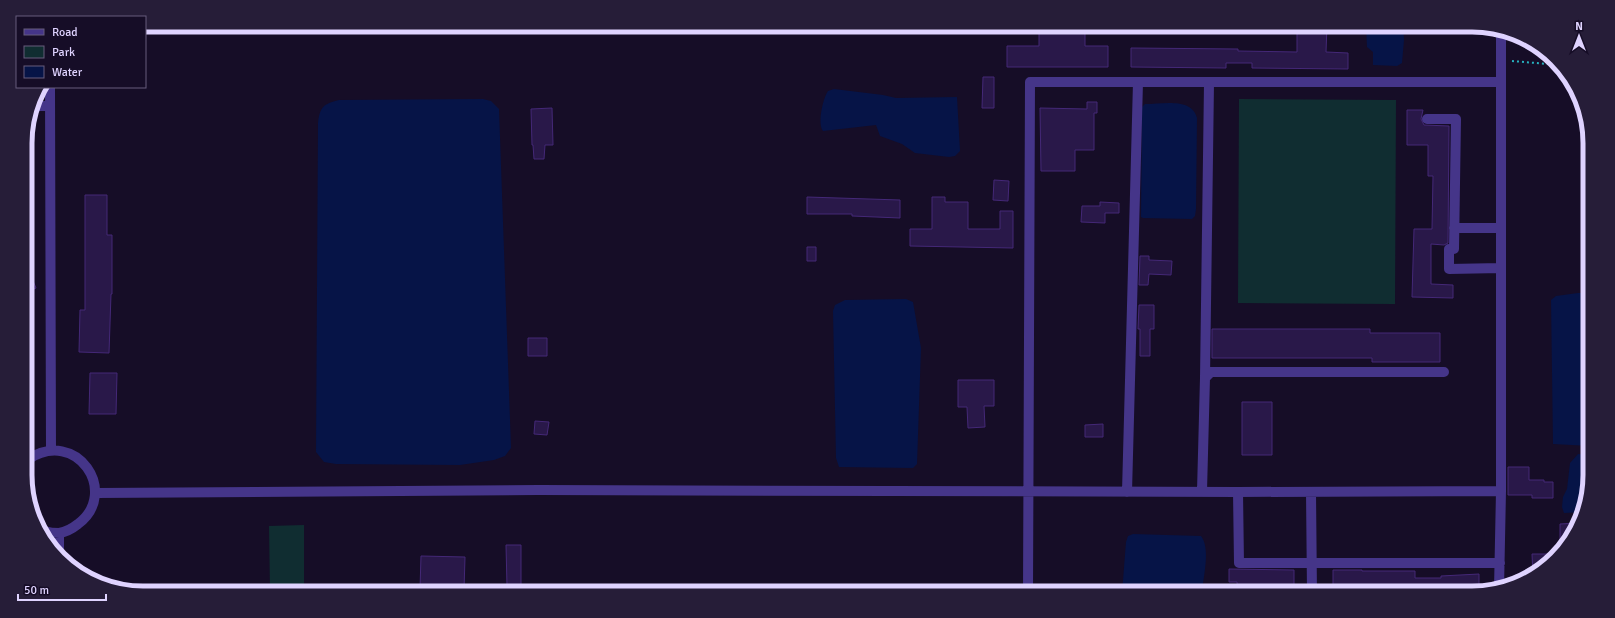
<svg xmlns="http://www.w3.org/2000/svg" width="1615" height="618" viewBox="0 0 1615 618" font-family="Signika,sans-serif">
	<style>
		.green { fill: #102d31 }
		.water { fill: #061447 }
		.building { fill: #291849; stroke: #442877 }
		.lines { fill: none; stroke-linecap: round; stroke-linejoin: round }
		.path { stroke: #26b2c0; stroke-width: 2; stroke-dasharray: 2 3; stroke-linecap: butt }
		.minor { stroke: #453589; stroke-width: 10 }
		.rim { fill: none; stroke: #dfd3ff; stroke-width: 5 }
	</style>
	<rect width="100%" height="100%" fill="#160d27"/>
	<path class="green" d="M1239 99 1396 100 1395 304 1238 303Z
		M304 525V590L270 591 269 526Z"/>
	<path class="water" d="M1366 25H1403L1404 40 1402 63 1397 66 1373 65V52L1367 47Z
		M834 89 883 95 896 98 957 97 960 151 955 156 949 157 915 153 902 144 880 136 876 125 823 131C817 124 823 98 828 91Z
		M483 99 491 101 499 109 511 448 505 456 494 460 460 465 336 464 324 462 316 452 318 123C320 107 323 104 339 100Z
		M1145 104C1162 104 1192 97 1197 118L1196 209 1195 216 1192 219 1143 218 1141 217 1142 107Z
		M1578 293H1589L1590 446 1553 444 1551 300 1556 296Z
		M906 299 913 302 921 348 917 464 913 468 839 467 836 458 833 311 835 305 845 300Z
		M1578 454 1590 455V475L1584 512 1564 513 1562 507 1563 497 1567 489 1570 463Z
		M1133 534 1201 536C1211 549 1203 577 1202 593H1122L1126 542 1128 536Z"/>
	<path class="building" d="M1039 25H1085V46H1108V67H1007V46H1039Z
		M1297 25H1327L1326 52 1348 53V69L1252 68V63H1226V68L1131 67V48L1238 49V51L1297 52Z
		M983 77H994V108H982Z
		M1087 102H1097V113H1094V150H1075V171H1041L1040 108 1087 109Z
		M552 108 553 145H545L544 159H534L533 145H532L531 109Z
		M1407 110H1423L1421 119 1424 125 1449 126 1448 243 1444 245 1431 244V284L1453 285V298L1412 297 1414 229H1432L1433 176H1428V145H1407Z
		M994 180 1009 181 1008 201 993 200Z
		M85 195H107V235H112V294H111L109 353 79 352 80 310H85Z
		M807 197 900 200V218L852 216V214H807Z
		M932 197H945V202H968V229H1000V211H1013V248L910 246V229H932Z
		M1100 202 1119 203V213H1105V223L1081 222 1082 206H1100Z
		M807 247H816V261H807Z
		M1140 256H1149V260L1172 261 1171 275 1149 274 1148 285H1139Z
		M26 264 36 288 26 293Z
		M1139 305H1154V329H1150V356H1140V329H1138Z
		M1212 329H1370V333H1440V362H1372V358H1212Z
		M528 338H547V356H528Z
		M90 373H117L116 414H89Z
		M958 380H994V406H984L985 427 968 428 967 407H958Z
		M1242 402H1272V455H1242Z
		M535 421 549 422 547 435 534 434Z
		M1103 424V437H1085V425Z
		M1508 467H1529V480H1544V482H1553V498H1532V495H1508Z
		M1578 523 1566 547 1560 553V524Z
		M506 545H521V586H507Z
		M1532 554H1559L1544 569 1533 575Z
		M421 556 465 557 464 590 420 589Z
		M1229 569 1294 570V589H1279V593H1238L1237 582H1229Z
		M1333 570H1362V571H1415V578H1441V576L1479 574V589L1415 588V590L1333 592Z"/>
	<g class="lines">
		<path class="path" d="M1512 61 1560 65"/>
		<path class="minor" d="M50 87 51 450
			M33 106H50
			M1427 119H1456L1454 249H1449V269L1501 268
			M1454 228H1501
			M1205 378 1209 83
			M27 460C77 426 120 493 78 524 73 528 66 532 59 533 54 533 48 532 44 531
			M1202 491 1205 378 1211 372H1444
			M1127 492 1138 82
			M1238 492 1239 563H1500
			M1311 492 1312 593
			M96 493 538 490 1238 492 1501 491V30
			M59 556V533
			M1499 589 1501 491
			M1028 593 1030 82H1501"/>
	</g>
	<path d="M0 0H1615V618H0ZM143 32H1472A111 111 0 0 1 1583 143V475A111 111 0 0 1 1472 586H143A111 111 0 0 1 32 475V143A111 111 0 0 1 143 32Z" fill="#261d38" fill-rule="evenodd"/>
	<path class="rim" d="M143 32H1472A111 111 0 0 1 1583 143V475A111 111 0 0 1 1472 586H143A111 111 0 0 1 32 475V143A111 111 0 0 1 143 32Z"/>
	<rect x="16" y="16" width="130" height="72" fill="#160d27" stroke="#665c7d"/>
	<rect x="24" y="29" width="20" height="6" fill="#453589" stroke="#665c7d"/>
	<text x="52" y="36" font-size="12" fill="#dfd3ff">Road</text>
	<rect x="24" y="46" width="20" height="12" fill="#102d31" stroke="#665c7d"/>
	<text x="52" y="56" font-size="12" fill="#dfd3ff">Park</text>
	<rect x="24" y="66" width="20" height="12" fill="#061447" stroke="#665c7d"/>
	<text x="52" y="76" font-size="12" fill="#dfd3ff">Water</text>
	<g transform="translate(1579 36)" stroke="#160d27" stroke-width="3" paint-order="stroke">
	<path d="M0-3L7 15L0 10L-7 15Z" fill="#dfd3ff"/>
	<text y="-6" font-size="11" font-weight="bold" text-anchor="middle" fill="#dfd3ff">N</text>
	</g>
	<path d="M18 594v6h88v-6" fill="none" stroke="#dfd3ff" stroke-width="2"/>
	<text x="24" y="594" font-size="12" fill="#dfd3ff" stroke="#160d27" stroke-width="3" paint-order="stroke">50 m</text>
</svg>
